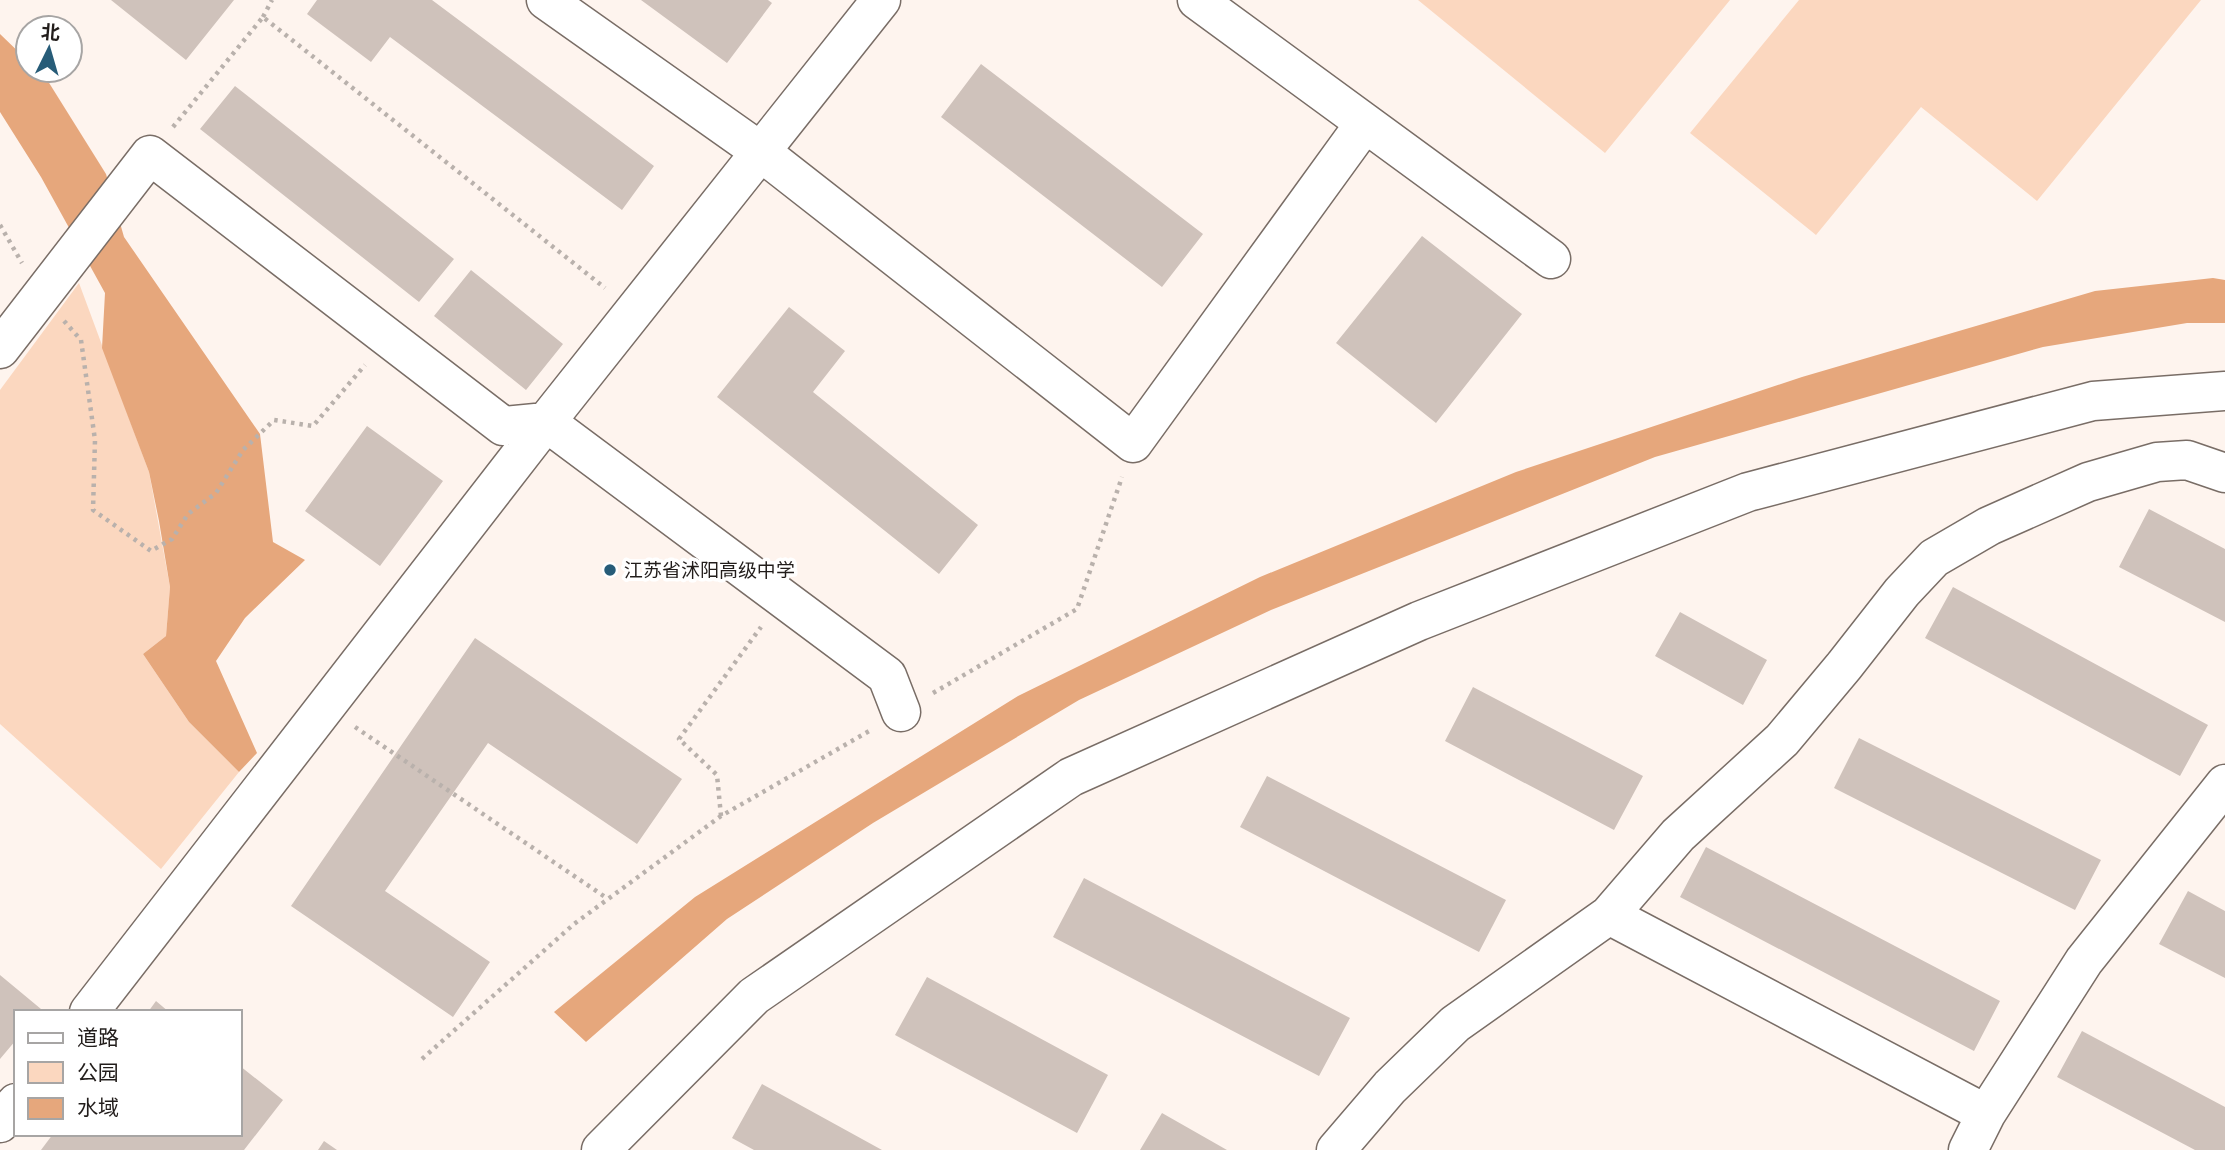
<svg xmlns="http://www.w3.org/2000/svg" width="2225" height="1150" viewBox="0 0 2225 1150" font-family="'Noto Serif','Noto Sans SC',serif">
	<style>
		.green { fill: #fbd7bf }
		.water { fill: #e6a77c }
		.building { fill: #cfc2bb }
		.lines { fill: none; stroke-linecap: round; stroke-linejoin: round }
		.minor-casing { stroke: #796d66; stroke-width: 41 }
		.path { stroke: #b9b1ac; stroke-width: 4.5; stroke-dasharray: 3.5 5; stroke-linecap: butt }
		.minor { stroke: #fff; stroke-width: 38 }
		.poi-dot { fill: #275c78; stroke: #fff; stroke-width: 2.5 }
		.labels { text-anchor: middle; stroke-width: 7; stroke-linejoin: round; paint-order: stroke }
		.poi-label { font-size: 19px; fill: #221d1b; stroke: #fff; text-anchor: start }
	</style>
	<rect width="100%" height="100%" fill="#fef4ee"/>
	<path class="green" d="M1418 0H1730L1605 153Z
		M1799 0H2201L2037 201 1921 107 1816 235 1690 133Z
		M79 283 149 472 170 587 166 636 143 654 189 722 239 772 161 869 0 724V390Z"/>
	<path class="water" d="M0 34 28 61V70H37L46 78 106 174 124 237 260 434 273 542 305 560 245 618 216 661 257 753 239 772 189 722 143 654 166 636 170 587 159 521 149 472 102 348 105 293 41 177 0 112Z
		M2213 278 2225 280V323H2187L2043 347 1655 457 1271 610 1079 700 873 823 727 919 586 1042 554 1012 695 897 1018 696 1260 577 1516 472 1802 377 2095 291Z"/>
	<path class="building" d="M111 0H234L186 60Z
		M317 0H432L654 166 622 210 390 37 371 62 307 14Z
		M641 0H768L772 3 727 63Z
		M981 64 1203 234 1162 287 941 117Z
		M235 86 454 259 419 302 200 129Z
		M1422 236 1522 314 1436 423 1336 343Z
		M471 270 563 344 526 390 434 316Z
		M789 307 845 351 813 392 978 525 939 574 717 397Z
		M367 426 443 481 380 566 305 511Z
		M2149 509 2225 549V622L2119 567Z
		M1953 587 2208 725 2180 776 1925 638Z
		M1680 612 1767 660 1743 705 1655 656Z
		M475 638 682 779 637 844 488 743 385 891 490 962 453 1017 291 906Z
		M1473 687 1643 776 1614 830 1445 741Z
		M1859 738 2101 860 2075 910 1834 788Z
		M1267 776 1506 900 1479 952 1240 827Z
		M1706 847 2000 1001 1974 1051 1680 897Z
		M1084 878 1350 1018 1319 1076 1053 937Z
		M2188 891 2225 911V978L2159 944Z
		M0 975 41 1009 39 1012H16V1040L0 1059Z
		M927 977 1108 1075 1077 1133 895 1035Z
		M156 1001 169 1012H148Z
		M2082 1031 2225 1107V1150H2195L2057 1077Z
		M240 1066 283 1100 244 1150H41L53 1134H240Z
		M762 1084 882 1150H754L732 1138Z
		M1162 1113 1227 1150H1140Z
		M324 1141 337 1150H318Z"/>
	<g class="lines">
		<g class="minor-casing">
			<path id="minor" d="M546 0 761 152 1133 443 1365 123
				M1197 0 1551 259
				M0 349 150 155 503 426 546 422 887 676 901 712
				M1609 915 1986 1114
				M89 1012 546 422 881 0
				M0 1123 16 1103
				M601 1150 754 996 1071 777 1419 621 1748 492 2093 401 2225 391
				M1336 1150 1390 1087 1455 1024 1609 915 1678 835 1782 740 1844 666 1902 592 1934 558 1989 526 2088 482 2157 462 2187 460 2225 473
				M1968 1150 1986 1114 2084 961 2225 784"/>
		</g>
		<path class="path" d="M263 17 272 0
			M173 127 263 17 605 288
			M0 225 22 263
			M64 321 81 340 95 440 93 510 151 551 172 539 188 514 216 493 243 450 274 420 313 426 365 365
			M933 693 1077 609 1122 477
			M355 727 608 899
			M721 816 717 775 679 739 761 627
			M422 1059 574 924 721 816 871 730"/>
		<use href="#minor" class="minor"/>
	</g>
	<circle class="poi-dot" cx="610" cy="570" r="7"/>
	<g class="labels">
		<g class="poi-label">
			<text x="624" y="577">江苏省沭阳高级中学</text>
		</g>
	</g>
	<rect x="14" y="1010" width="228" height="126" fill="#ffffff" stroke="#a7a5a4" stroke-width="2"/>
	<rect x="28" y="1033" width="35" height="10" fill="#ffffff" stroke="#a7a5a4" stroke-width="2"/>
	<text x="77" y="1045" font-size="21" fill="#221d1b">道路</text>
	<rect x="28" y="1062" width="35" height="21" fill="#fbd7bf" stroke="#a7a5a4" stroke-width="2"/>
	<text x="77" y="1080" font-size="21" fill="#221d1b">公园</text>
	<rect x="28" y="1098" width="35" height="21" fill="#e6a77c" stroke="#a7a5a4" stroke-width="2"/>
	<text x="77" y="1115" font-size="21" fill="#221d1b">水域</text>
	<g transform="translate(49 49) rotate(5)"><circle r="33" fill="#ffffff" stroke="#a7a5a4" stroke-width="2"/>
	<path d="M0-5L12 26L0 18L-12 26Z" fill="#275c78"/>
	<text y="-10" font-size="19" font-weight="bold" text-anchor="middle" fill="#221d1b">北</text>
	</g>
</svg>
